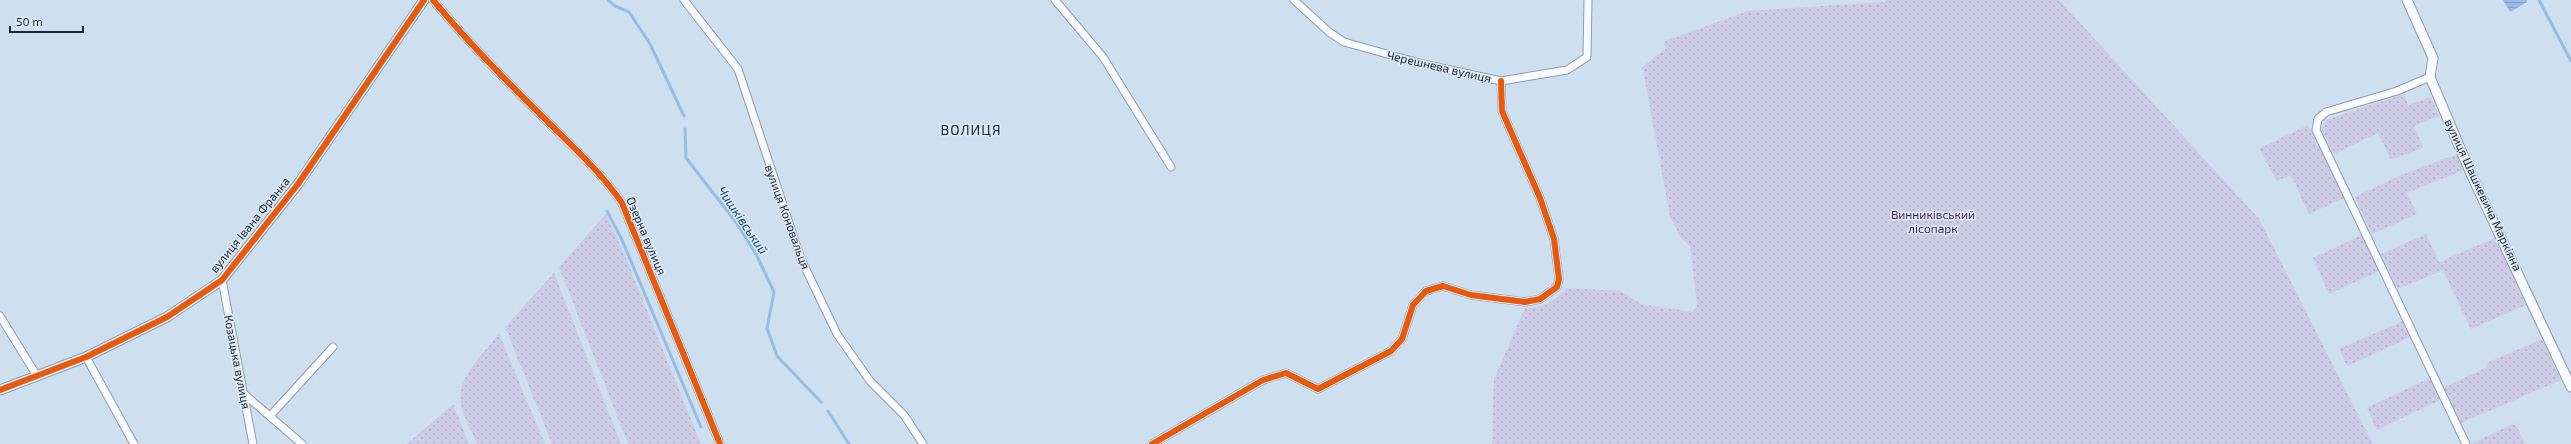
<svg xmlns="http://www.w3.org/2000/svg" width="2571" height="444" viewBox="0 0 2571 444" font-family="'Exo 2',sans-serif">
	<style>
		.park { fill: url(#park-dots) }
		.water { fill: url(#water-rules) }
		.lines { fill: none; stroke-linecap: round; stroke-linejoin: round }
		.stream { stroke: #96bde3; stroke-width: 3 }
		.minor-casing { stroke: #8b9cac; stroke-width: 9 }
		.tertiary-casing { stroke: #8b9cac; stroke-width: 11 }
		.minor { stroke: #f8fafd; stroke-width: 7 }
		.tertiary { stroke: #f8fafd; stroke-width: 9 }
		.cycleway-casing { stroke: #e0eaf5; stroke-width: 8 }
		.cycleway { stroke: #e8590c; stroke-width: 6 }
		.labels { text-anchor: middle; stroke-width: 3; stroke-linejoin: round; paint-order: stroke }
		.street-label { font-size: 12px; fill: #13283b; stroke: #e0eaf5 }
		.park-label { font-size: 12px; fill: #421c5e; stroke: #e0eaf5 }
		.water-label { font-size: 13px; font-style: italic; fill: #0e4570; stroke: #e0eaf5 }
		.quarter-label { font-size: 14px; letter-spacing: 1px; fill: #13283b; stroke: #e0eaf5 }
	</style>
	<defs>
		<pattern id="park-dots" width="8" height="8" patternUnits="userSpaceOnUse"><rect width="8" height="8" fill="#cdcbe6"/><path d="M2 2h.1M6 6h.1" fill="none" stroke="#afaec6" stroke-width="1.8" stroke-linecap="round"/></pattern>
		<pattern id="water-rules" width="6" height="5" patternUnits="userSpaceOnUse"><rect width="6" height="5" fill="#96bde3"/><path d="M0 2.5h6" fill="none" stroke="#80a2c4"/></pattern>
	</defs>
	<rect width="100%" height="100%" fill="#cedff0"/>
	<path class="park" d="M1886 0H2059L2259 219 2373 444H1492L1494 379 1525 308C1544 308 1555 301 1567 288L1620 291 1641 304 1693 312 1697 304 1690 246 1681 238 1670 216 1643 70 1641 68 1665 49V41L1748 11 1884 2Z
		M2404 94 2408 105 2431 97 2439 116 2414 126 2423 148 2391 160 2378 133 2334 154 2322 131 2326 120Z
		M2308 125 2344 198 2309 214 2291 175 2277 181 2259 149Z
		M2457 154 2464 170 2407 193 2417 214 2372 234 2355 197 2399 176Z
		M606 214 623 251 701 444H628L559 267Z
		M2426 234 2439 262 2495 238 2526 305 2471 329 2443 270 2398 289 2381 254Z
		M2362 235 2379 271 2329 294 2313 258Z
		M554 273 621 444H552L505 327Z
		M2403 321 2411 337 2347 366 2339 349Z
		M499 334 545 444H477C472 431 463 417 461 403 456 378 486 351 499 334Z
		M2542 339 2561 380 2461 423 2444 387 2488 367 2487 363Z
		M2430 378 2440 400 2377 430 2367 408Z
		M453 404 469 444H407Z
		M2515 423 2525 444H2471Z"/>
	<path class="water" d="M2503 0H2527V2L2510 12Z"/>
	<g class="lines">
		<path class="stream" d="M608 0 615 6 629 12 650 44 684 116
			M2539 0 2571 61
			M685 129 686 158 736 222 757 256 774 292 767 328 777 356 821 402
			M607 211 622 240 701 427
			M828 411 849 444"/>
		<g class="minor-casing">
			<path id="minor" d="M433 0C468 42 505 80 544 118 571 145 600 171 622 203L720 444
				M684 0 738 69 801 259 837 334 870 381 904 415 923 444
				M1055 0 1103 57 1171 167
				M1294 0 1329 32 1344 42 1423 64 1501 81 1567 70 1587 57 1588 0
				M2430 77 2397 91 2326 112 2318 119 2316 130 2466 444
				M222 280 253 444
				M0 316 37 376
				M86 357 134 444
				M243 393 302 444
				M270 416 333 347
				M1152 444 1263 380 1286 373 1318 389 1391 351 1402 339 1413 305 1426 291 1443 286 1471 295 1525 302 1540 299 1557 287 1559 279 1554 239 1540 198 1502 111 1501 81"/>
		</g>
		<g class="tertiary-casing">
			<path id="tertiary" d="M2407 0 2433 58 2430 77 2471 174 2571 387
				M0 390 86 357 167 317 222 280 298 184 424 0"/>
		</g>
		<use href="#minor" class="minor"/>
		<use href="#tertiary" class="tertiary"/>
		<g class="cycleway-casing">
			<path id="cycleway" d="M433 0C468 42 505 80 544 118 571 145 600 171 622 203L720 444
				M0 390 86 357 167 317 222 280 298 184 424 0
				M1152 444 1263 380 1286 373 1318 389 1391 351 1402 339 1413 305 1426 291 1443 286 1471 295 1525 302 1540 299 1557 287 1559 279 1554 239 1540 198 1502 111 1501 81"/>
		</g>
		<use href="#cycleway" class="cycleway"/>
	</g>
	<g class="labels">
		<g class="street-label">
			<text transform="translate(1439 67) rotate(13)" y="4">Черешнева вулиця</text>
			<text transform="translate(2483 195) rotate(65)" y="4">вулиця Шашкевича Маркіяна</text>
			<text transform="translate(787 217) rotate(70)" y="4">вулиця Коновальця</text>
			<text transform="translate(250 225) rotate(-51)" y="4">вулиця Івана Франка</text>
			<text transform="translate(646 236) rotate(67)" y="4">Озерна вулиця</text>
			<text transform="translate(237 362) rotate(79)" y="4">Козацька вулиця</text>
		</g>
		<g class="park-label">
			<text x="1933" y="219">Винниківський<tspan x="1933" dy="14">лісопарк</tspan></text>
		</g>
		<g class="water-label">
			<text transform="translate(743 220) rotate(56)" y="5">Чишківський</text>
		</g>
		<g class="quarter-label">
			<text x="971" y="135">ВОЛИЦЯ</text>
		</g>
	</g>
	<path d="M10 26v6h73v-6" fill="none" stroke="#13283b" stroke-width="2"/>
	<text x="16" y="26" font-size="12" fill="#13283b" stroke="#e0eaf5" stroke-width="3" paint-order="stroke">50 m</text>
</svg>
